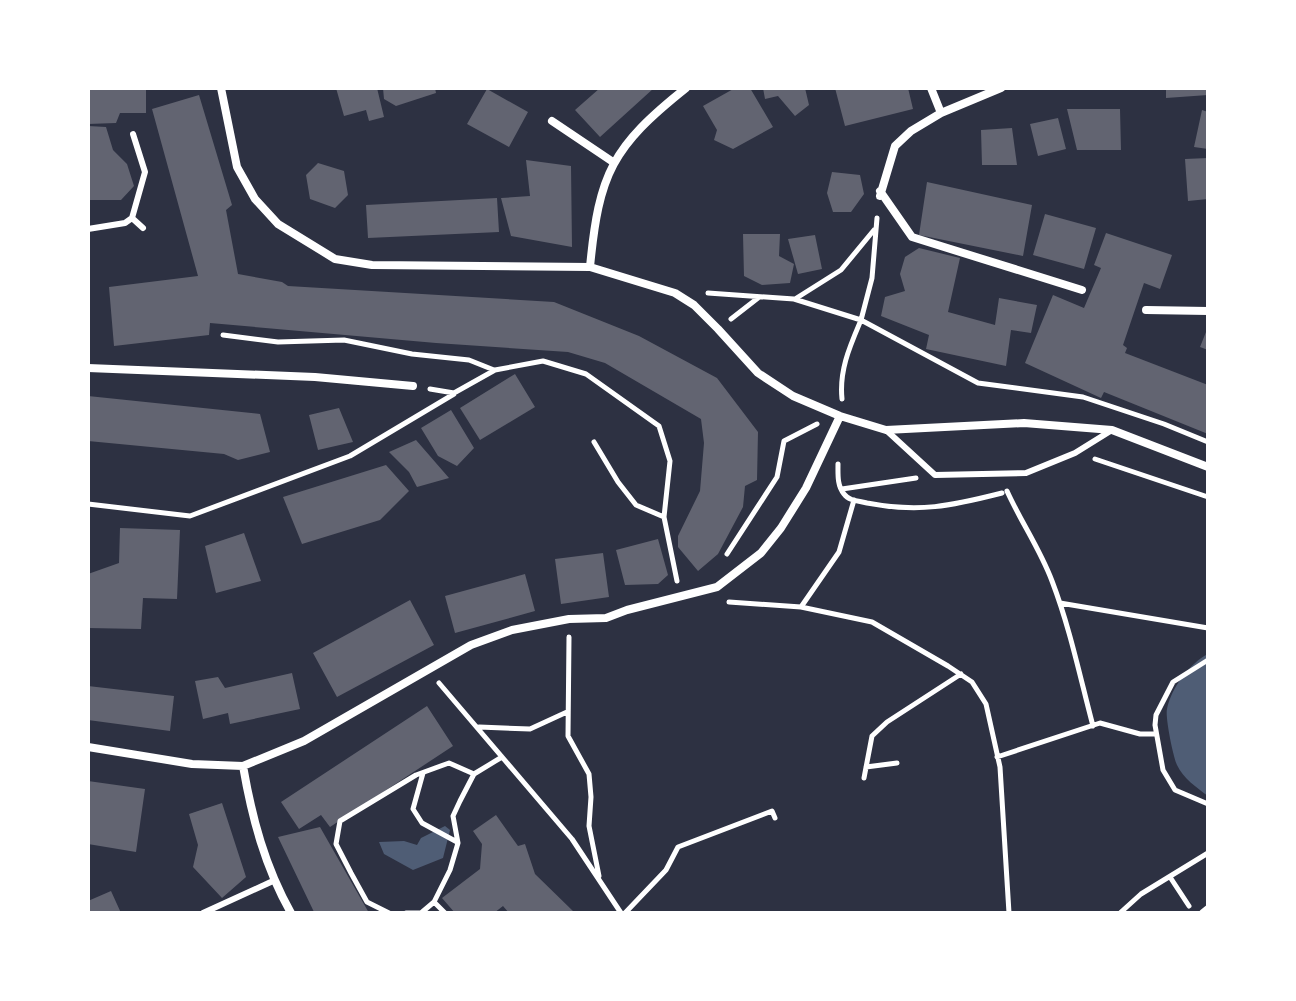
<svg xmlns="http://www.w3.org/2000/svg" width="1296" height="1001" viewBox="0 0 1296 1001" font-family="'Fira Sans Condensed',sans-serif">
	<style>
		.water { fill: #4f5d75 }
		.building { fill: #626471 }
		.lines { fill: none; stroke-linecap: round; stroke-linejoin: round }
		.path { stroke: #fff; stroke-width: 5 }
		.service { stroke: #fff; stroke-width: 6 }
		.minor { stroke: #fff; stroke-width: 8 }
	</style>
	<rect width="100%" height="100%" fill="#2d3142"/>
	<path class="water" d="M1208 654V796C1197 788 1183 778 1177 765 1173 756 1165 717 1167 709 1171 688 1190 663 1208 654Z
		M445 826 450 830 443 858 413 870 384 854 379 842 404 841 417 845 421 838Z"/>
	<path class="building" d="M88 88H146V113H120L116 123 88 124Z
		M336 88H377L384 117 369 121 366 110 344 116Z
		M383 88H435L436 93 396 106 384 99Z
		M600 88H654L600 137 575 110Z
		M735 88H750L773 127 733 149 714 140 717 130 703 106Z
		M763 88H805L809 105 795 116 778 96 765 99Z
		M835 88H908L913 109 845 126Z
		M1166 88H1208V95L1166 98Z
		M487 89 528 112 509 147 467 124Z
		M199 95 232 205 226 210 238 274 282 282 288 286 554 302 639 336 717 378 758 432 757 480 745 486 743 507 718 554 698 571 678 547V536L700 491 704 443 701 419 605 363 568 352 436 343 210 323 209 335 114 346 109 287 198 276 152 109Z
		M1067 109H1120L1121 150H1077Z
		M1202 110 1208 112V149L1194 147Z
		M1058 118 1066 149 1038 156 1030 124Z
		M88 126 106 127 113 150 127 164 134 186 121 200H88Z
		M1012 128 1017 165H982L981 130Z
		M1208 158V199L1188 201 1185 159Z
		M526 160 571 166 572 247 511 236 501 198 530 196Z
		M318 163 344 171 348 195 335 208 310 199 306 175Z
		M832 172 860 175 864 194 851 212H833L827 193Z
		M927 182 1032 205 1023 256 919 235Z
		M497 198 499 232 368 238 366 205Z
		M1045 214 1096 228 1084 269 1033 255Z
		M1106 233 1172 255 1160 289 1144 283 1123 345 1127 348 1125 353 1208 385V434L1104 392 1101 398 1025 363 1053 295 1084 308 1101 268 1094 265Z
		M743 234H780L779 256 794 264 790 283 762 285 744 276Z
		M815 235 822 269 798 274 788 239Z
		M919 248 960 258 948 312 995 325 999 298 1037 305 1031 333 1011 330 1006 366 926 349 929 335 881 316 885 297 905 291 900 274 905 257Z
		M1208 327V350L1200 347Z
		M515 374 535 407 480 440 460 408Z
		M88 396 260 414 270 452 238 460 224 454 88 441Z
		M339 408 353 442 318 450 309 415Z
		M451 410 474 448 457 466 438 456 421 428Z
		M416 440 449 478 417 487 409 472 389 452Z
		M386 465 409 491 380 520 302 544 283 497Z
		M120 528 180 530 177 599 143 598 141 629 88 628V574L119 563Z
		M244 533 261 581 216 593 205 546Z
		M658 539 668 575 658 584 625 585 616 550Z
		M603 553 609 597 561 604 555 559Z
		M525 574 535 611 455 633 445 596Z
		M410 600 434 645 337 697 313 653Z
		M292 673 300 709 230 724 228 713 203 719 195 681 218 677 225 688Z
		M88 686 174 696 170 731 88 720Z
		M427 706 453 746 330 827 321 815 299 829 281 802Z
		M88 781 145 789 136 852 88 844Z
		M222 803 246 877 222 898 193 867 198 845 189 814Z
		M496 815 518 846 525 844 535 874 575 913H509L503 906 494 913H455L442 898 480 869 482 844 473 831Z
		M320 827 369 913 314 912 278 837Z
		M111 891 121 913H88V901Z"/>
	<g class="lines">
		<path class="path" d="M877 218 872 278 861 320 978 383 1083 397 1164 424 1208 442
			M708 293 794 299 861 320C850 346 839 370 842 399
			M795 299 841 270 874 230
			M731 319 758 298
			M223 335 278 342 344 340 412 354 469 360 494 370
			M430 389 454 393 495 370 543 361 586 374 659 426 670 461 664 517 677 581
			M594 442 618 482 636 505 664 517
			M1095 459 1208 497
			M838 464C838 474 837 486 844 494 849 501 859 501 867 503 919 513 951 506 1002 493
			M842 489 916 478
			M1007 491C1021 522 1040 549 1052 581 1070 628 1080 677 1093 726
			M88 504 190 516 350 456 454 394
			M727 554 777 477 784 441 817 424
			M729 602 801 607 839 552 854 500
			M1060 603 1208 628
			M801 607 872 622 948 666 972 682 986 704 1000 767 1009 913
			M569 637 568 736 589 774 591 797 589 826 599 876
			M1208 660 1173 682 1156 715 1155 725 1163 770 1175 790 1208 804
			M439 683 572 839 621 913
			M479 727 530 729 567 712
			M997 757 1100 723 1140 734H1155
			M866 767 897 763
			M423 773 413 809 422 823 457 842
			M864 778 872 736 887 722 961 674
			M1170 877 1189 906
			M434 902 450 870 458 843 453 816 460 801 474 774 502 757
			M389 913 367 902 351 873 336 844 340 821 416 775 449 763 474 774
			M406 913H421L434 902 445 913
			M625 913 666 870 678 847 772 811 775 818
			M1120 913 1141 894 1208 853"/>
		<path class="service" d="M132 218 143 228
			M88 229 125 223 132 218 145 172 133 134
			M886 430 935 475 1026 473 1075 453 1112 430
			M203 913 273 881"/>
		<path class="minor" d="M221 88 237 167 255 199 278 224 335 259 372 265 590 267 675 293 694 305 718 329 758 373 793 396 840 416 886 430 1024 423 1112 430 1208 467
			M931 88 941 113
			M552 121 613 162
			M880 191 912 237 1082 290
			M880 196 895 146 911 131 941 113 1001 88
			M590 267C599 173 612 147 686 88
			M1146 310 1208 311
			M88 368 315 377 413 386
			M88 747 192 764 243 766 304 741 471 645 512 630 569 619 606 618 627 610 717 587 761 553 781 528 806 488 840 416
			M243 766C252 818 265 867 291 913
			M1203 913 1208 909"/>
	</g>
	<rect width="1296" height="1001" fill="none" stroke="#ffffff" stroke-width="180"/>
</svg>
